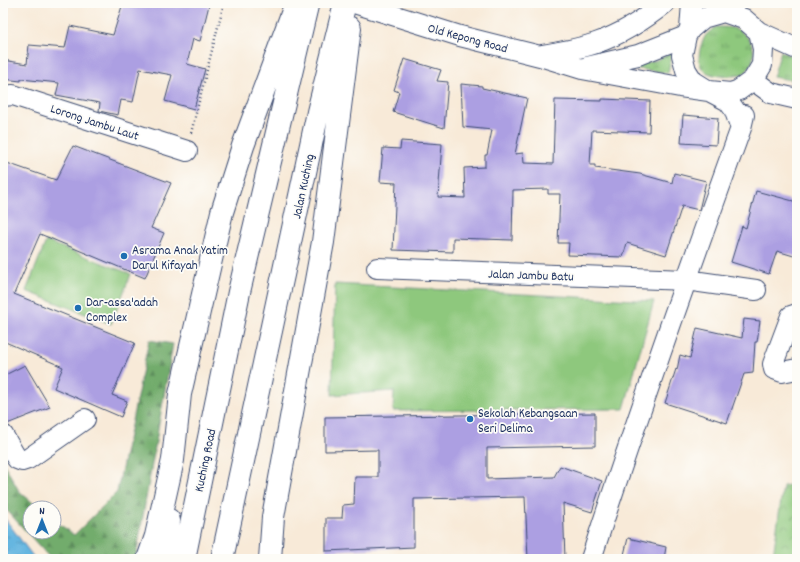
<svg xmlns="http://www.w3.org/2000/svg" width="800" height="562" viewBox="0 0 800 562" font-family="Dekko,sans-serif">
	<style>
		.grass { fill: url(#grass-tufts); stroke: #547c6e }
		.forest { fill: url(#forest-firs); stroke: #466e65 }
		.park { fill: url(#park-crowns); stroke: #547c6e }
		.pitch { fill: #8ec87d; stroke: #547c6e }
		.water { fill: url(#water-ripples); stroke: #40729f }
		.building { fill: #ac9fe2 }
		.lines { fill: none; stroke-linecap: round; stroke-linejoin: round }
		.minor-casing { stroke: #3c4b70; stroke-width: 22 }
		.highway-casing { stroke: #3c4b70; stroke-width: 24 }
		.path { stroke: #3c4b70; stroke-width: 2.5; stroke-dasharray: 1 3; stroke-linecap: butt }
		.minor { stroke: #fff; stroke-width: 20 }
		.highway { stroke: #fff; stroke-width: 22 }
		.poi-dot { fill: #1f6fb2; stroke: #fdfcf7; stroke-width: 1.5 }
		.labels { text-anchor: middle; stroke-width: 3.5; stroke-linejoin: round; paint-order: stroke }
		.street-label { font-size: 13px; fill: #1b2f5e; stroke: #fdfcf7 }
		.poi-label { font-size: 13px; fill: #1b2f5e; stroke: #fdfcf7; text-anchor: start }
	</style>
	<defs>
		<pattern id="grass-tufts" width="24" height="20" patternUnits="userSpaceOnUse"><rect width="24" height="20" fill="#8ec87d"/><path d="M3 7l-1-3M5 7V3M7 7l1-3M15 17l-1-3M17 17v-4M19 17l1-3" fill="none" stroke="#73a36a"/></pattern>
		<pattern id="forest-firs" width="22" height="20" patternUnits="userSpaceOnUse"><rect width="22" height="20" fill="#72ac6c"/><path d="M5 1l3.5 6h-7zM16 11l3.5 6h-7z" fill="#5d8c5c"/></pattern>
		<pattern id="park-crowns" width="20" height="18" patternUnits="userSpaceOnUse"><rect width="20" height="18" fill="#8ec87d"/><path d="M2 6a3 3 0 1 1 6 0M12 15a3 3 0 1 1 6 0" fill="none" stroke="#73a36a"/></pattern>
		<pattern id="water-ripples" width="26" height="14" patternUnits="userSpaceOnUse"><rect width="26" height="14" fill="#65b6e0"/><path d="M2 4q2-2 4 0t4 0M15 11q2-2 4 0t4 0" fill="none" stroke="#5294b9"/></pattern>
	</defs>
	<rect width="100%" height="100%" fill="#fdfcf7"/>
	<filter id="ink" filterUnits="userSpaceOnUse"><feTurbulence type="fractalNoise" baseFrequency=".025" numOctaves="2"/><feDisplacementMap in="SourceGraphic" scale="8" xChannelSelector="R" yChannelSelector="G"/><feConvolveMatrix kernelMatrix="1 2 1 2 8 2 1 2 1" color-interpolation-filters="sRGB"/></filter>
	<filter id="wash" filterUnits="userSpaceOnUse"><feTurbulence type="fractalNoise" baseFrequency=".012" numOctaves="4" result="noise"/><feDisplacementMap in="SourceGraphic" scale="16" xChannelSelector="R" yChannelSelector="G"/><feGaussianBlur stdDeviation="0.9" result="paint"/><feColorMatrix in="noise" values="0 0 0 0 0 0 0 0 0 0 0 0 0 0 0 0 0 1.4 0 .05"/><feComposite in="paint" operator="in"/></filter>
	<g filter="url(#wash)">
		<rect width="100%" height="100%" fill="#f8ead8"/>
		<path class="grass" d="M716 27C723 27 730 27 736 29 740 30 743 33 746 36 758 48 755 64 743 75 731 76 717 78 706 72 694 65 700 44 706 35 709 32 713 29 716 27Z
			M781 51 797 59V81L773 77Z
			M672 52 668 73 626 67 655 61Z"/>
		<path class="forest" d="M149 340 173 344 136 556 132 559H51L3 506V462L19 491 39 508H30V532H54V520L74 535 117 492Z"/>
		<path class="park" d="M797 484V552L773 556 783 486Z"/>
		<path class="pitch" d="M46 241 131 274 111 324 26 291Z
			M335 284 654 301 624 409 393 411 394 391 332 395Z"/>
		<path class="water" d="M3 516 32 555 36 559H3Z"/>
		<g id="blocks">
			<path class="building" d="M123 3H200L209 5 200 41 193 39 187 64 205 69 194 109 165 101 172 75 140 69 133 102 121 100 118 115 99 111 100 103 56 95 59 83 21 79V81L3 79V60L27 64 29 45 65 48 70 26 113 35Z
				M404 59 441 70 437 81 448 82 444 128 393 112 399 92 394 90Z
				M461 84 482 86V88L527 98 515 154 523 153 524 163 553 164 555 100 602 101V99L650 101 649 132 592 130 590 165H595V168L640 174 672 183 674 173 706 181 699 210 682 206 666 255 627 243 623 257 568 255 569 243H558L560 194H548V189L513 190 512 240 453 238V252L393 250 396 183 380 182 383 148 400 149 401 141 442 144 438 197 465 198 464 168 485 167V155H487L492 130 463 127Z
				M683 115 718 118 716 145 681 143Z
				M73 146 171 183 151 228 164 233 145 278 40 234 14 294 135 343 112 395 127 401 121 417 54 388 63 367 3 341V171L7 163 56 180Z
				M756 191 797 202V257L777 251 769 274 731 262 742 226 746 228Z
				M744 319 760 321 757 342H755L753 373 744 374 727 423 665 403 676 369 677 370 680 355 690 358 697 328 742 338Z
				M25 365 50 407 7 424 3 416V376Z
				M595 413V446L487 448V479L554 477 560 466 602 481 592 512 563 503 565 559H528L525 497 414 499V547L326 551V518H342L343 505 354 504 355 477H378V450L325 451V417Z
				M628 538 666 547 664 559H623Z"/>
		</g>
	</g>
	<g filter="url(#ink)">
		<use href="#blocks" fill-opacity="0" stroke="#3c4b70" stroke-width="1"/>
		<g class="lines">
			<g class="minor-casing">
				<path id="minor" d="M354 3 460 36 540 56 582 69 680 87 709 91 731 93 739 90 753 80 762 65 763 49 759 32 744 19 724 12 703 18 690 29 686 36 682 55 686 70 693 81 709 91 728 101 734 109 741 128
					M690 29 692 3
					M759 32 797 49
					M542 55C560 52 579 49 596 43 622 34 644 20 665 3
					M587 67 638 55 686 36
					M753 80 771 93 797 99
					M3 96 13 95 187 151
					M377 268 686 280 756 290
					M797 314 791 316 773 364 774 369 782 372 797 369
					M3 435 17 459 22 461 28 459 85 419
					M591 559C638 414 689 271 741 128L744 115"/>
			</g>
			<g class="highway-casing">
				<path id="highway" d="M148 559 156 536 173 460 180 394 222 212 243 146 296 3
					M167 559 169 520
					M184 559 239 292 307 6
					M222 559 318 112 345 3
					M270 559 273 517 323 242 350 28"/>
			</g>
			<path class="path" d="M191 133 224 3"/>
			<use href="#minor" class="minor"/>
			<use href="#highway" class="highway"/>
		</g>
	</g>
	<g class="poi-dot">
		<circle cx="124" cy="256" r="4"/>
		<circle cx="78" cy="308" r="4"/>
		<circle cx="470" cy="419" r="4"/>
	</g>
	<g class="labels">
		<g class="street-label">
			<text transform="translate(468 37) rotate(15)" y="5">Old Kepong Road</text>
			<text transform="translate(95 121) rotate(18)" y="5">Lorong Jambu Laut</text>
			<text transform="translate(302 186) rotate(-78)" y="5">Jalan Kuching</text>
			<text transform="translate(531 274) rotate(2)" y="5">Jalan Jambu Batu</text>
			<text transform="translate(204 460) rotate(-78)" y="5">Kuching Road</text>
		</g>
		<g class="poi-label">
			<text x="132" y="254">Asrama Anak Yatim<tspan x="132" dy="15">Darul Kifayah</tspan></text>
			<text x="86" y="306">Dar-assa'adah<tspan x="86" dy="15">Complex</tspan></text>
			<text x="478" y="417">Sekolah Kebangsaan<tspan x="478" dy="15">Seri Delima</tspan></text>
		</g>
	</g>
	<rect width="800" height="562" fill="none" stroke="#fdfcf7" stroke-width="16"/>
	<g transform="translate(42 520)"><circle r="19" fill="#fdfcf7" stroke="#a3aaba"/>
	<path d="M0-3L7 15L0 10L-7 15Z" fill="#1f6fb2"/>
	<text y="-6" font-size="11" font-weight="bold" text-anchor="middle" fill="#1b2f5e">N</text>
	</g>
</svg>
